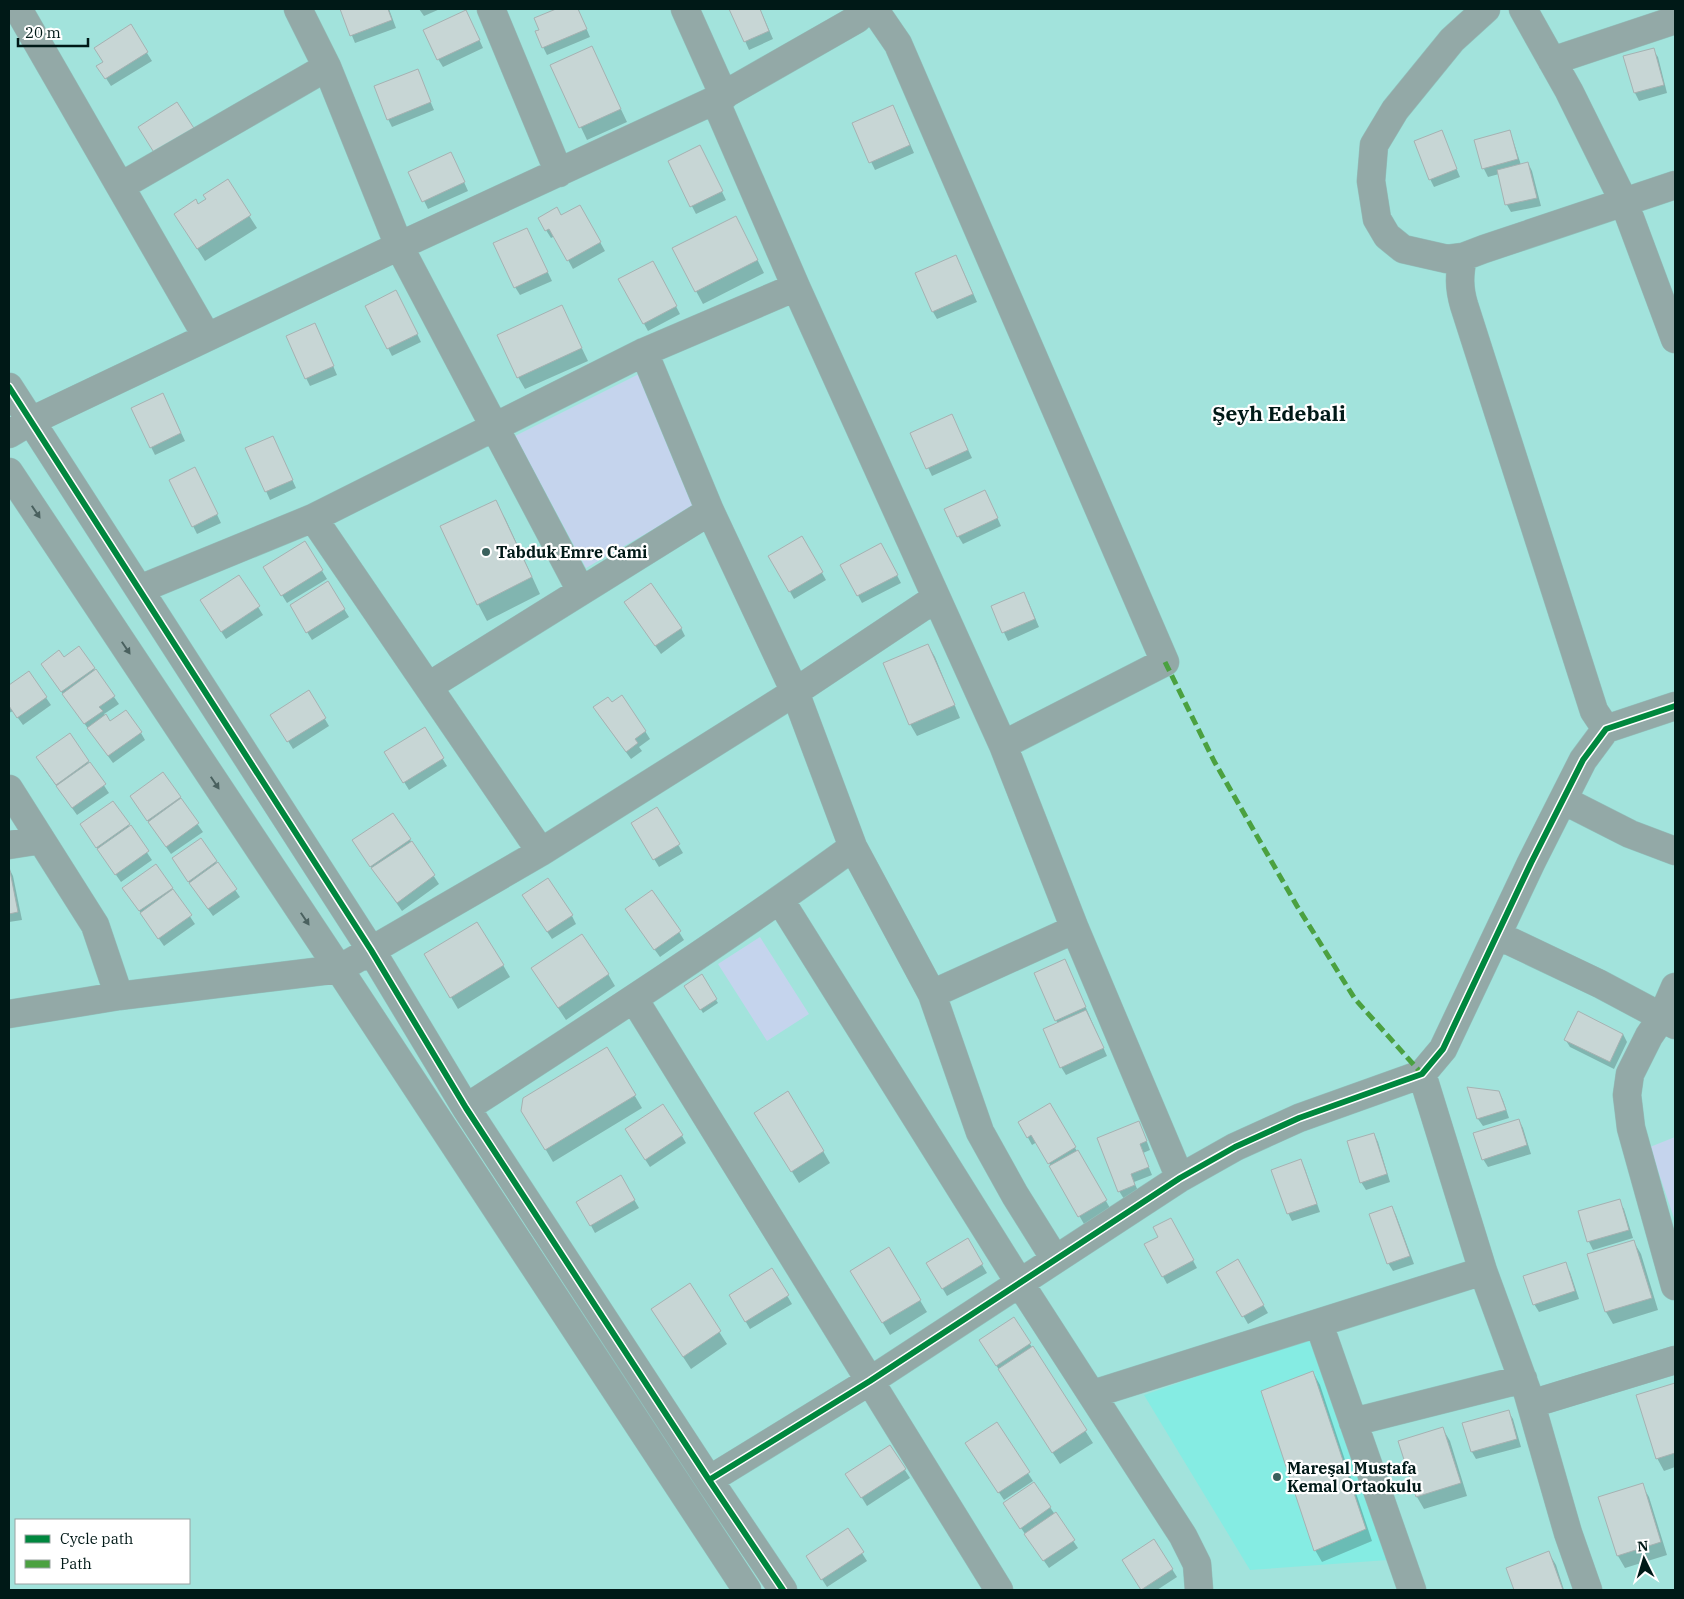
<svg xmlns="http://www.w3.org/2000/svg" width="1684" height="1599" viewBox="0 0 1684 1599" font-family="'IBM Plex Serif',serif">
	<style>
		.built { fill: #85ece3 }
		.green { fill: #c5d4ed }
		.shadow { fill: #0003 }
		.building { fill: #c7d6d5; stroke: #a5b2b2 }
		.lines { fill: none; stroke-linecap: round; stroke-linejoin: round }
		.minor-casing { stroke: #91c1bc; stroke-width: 29 }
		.minor { stroke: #93a9a7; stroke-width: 28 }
		.quiet { stroke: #4ba140; stroke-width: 5; stroke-dasharray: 10 5; stroke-linecap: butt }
		.cycleway-casing { stroke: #fff; stroke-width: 9 }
		.cycleway { stroke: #00873e; stroke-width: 6 }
		.oneway { fill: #4a615f }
		.poi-dot { fill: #39605c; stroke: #fff; stroke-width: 2 }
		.labels { text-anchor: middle; stroke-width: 4.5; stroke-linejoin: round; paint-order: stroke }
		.poi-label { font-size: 16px; font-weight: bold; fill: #001917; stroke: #fff; text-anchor: start }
		.district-label { font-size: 21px; font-weight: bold; fill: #001917; stroke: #fff }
	</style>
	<rect width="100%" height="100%" fill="#a2e3dc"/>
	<path class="built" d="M1312 1336 1388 1560 1250 1570 1144 1395Z"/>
	<path class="green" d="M641 373 694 506 586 568 515 436Z
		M760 937 809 1014 767 1041 718 964Z
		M1675 1137V1221L1650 1147Z"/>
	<path class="shadow" d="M341 9H389L396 28 355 43Z
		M419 9H440L424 16Z
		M559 9H578L590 37 547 55 543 47 540 31 535 19Z
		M731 9H760L773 39 749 50Z
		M470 19 483 48 443 67 438 59Z
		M130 26 152 61 111 86 98 66 104 63Z
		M592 48 627 122 587 140 552 66Z
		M1653 50 1658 57 1667 93 1639 101 1635 93 1625 57Z
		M417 70 434 110 392 127 388 119Z
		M897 114 914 153 875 170 853 124Z
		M1441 131 1460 177 1434 187 1430 179Z
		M1509 132 1513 140 1521 165 1528 163 1532 171 1541 206 1511 212 1507 205 1499 174 1488 177 1484 169 1476 141Z
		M704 155 726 200 696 214 669 162Z
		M455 162 468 191 428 209 410 172Z
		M227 181 257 228 205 261 183 226 198 206 207 200Z
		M580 206 605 251 573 269 555 236 551 238 539 219 561 216Z
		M527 229 552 281 520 295 515 287Z
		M742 229 764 273 703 304 696 291Z
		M960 264 977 302 937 319 933 312Z
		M657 270 680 314 648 331 620 280Z
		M400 299 421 342 392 356 388 348Z
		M562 307 588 361 525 389 518 377Z
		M319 333 337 375 310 386 306 378Z
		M167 403 185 441 155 455 151 447Z
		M956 424 972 458 932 476 912 434Z
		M277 446 296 488 270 500 247 449Z
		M199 476 221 523 197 534 193 526Z
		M989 499 1001 526 963 544 958 536Z
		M495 502 505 518 540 594 487 621 478 604Z
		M802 538 826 580 794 599 770 556Z
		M305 543 327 579 287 603 265 568Z
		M885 552 901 583 862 603 842 565Z
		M239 576 263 615 226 639 206 608Z
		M328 583 349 617 312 640 291 606Z
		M1028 601 1039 627 1008 641 992 607Z
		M630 610 681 628 685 636 661 654Z
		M928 645 935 657 960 718 917 736 910 724Z
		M64 659 94 669 119 704 104 714 110 722 141 733 145 740 113 763 47 672Z
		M29 673 51 705 23 725 13 711 9 713V687Z
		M309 692 329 726 293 749 272 715Z
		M599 715 645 731 650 739 639 747 642 751 631 759Z
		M424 729 447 766 409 790 386 752Z
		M70 735 109 793 77 815 42 766Z
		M163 774 203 832 171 854 136 804Z
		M113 802 152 860 121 882 86 832Z
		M657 809 683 853 659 867 633 824Z
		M393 814 439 884 402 911 358 848Z
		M201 840 240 897 213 916 178 867Z
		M156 866 195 924 164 946 129 896Z
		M9 868 13 876 22 920 9 922Z
		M528 903 572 916 576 924 552 939Z
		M631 917 679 932 684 940 660 957Z
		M426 955 503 965 510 977 458 1009Z
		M1069 969 1107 1056 1066 1075 1061 1067 1058 1024 1056 1020Z
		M608 974 615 986 566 1020 540 981Z
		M701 976 718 1003 703 1013 686 986Z
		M1623 1034 1627 1042 1614 1069 1570 1047 1565 1039Z
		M607 1049 642 1108 553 1162 530 1123Z
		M1469 1088 1499 1092 1503 1100 1509 1118 1483 1126 1478 1119Z
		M1050 1105 1110 1208 1084 1224 1037 1142 1032 1145 1020 1123Z
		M1519 1120 1523 1128 1531 1154 1488 1167 1483 1159Z
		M763 1125 823 1151 830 1163 799 1183Z
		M1143 1131 1150 1150 1143 1153 1152 1175 1134 1182 1139 1193 1124 1199 1119 1191Z
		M1374 1134 1378 1142 1390 1182 1366 1190 1361 1182Z
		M682 1136 686 1143 650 1167 631 1138Z
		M1301 1161 1305 1169 1320 1212 1292 1221 1288 1213Z
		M621 1177 639 1208 595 1233 578 1202Z
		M1619 1201 1624 1209 1633 1238 1593 1250 1589 1242 1580 1212Z
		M1392 1207 1396 1215 1414 1264 1393 1271 1388 1263Z
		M1175 1227 1197 1268 1167 1284 1146 1245Z
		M967 1240 987 1273 947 1296 928 1264Z
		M1634 1242 1641 1254 1658 1310 1613 1324 1606 1312 1589 1255Z
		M889 1249 927 1312 890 1335 859 1283Z
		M1237 1260 1268 1313 1248 1324 1218 1272Z
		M1565 1264 1570 1272 1579 1299 1539 1312 1534 1304Z
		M772 1270 792 1304 750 1329 730 1295Z
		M689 1285 727 1344 691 1369 652 1310Z
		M1014 1319 1093 1443 1060 1464 985 1348Z
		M1313 1372 1320 1385 1372 1541 1322 1562 1315 1550Z
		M1675 1384V1467L1664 1471 1657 1458 1638 1396Z
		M1508 1411 1513 1419 1521 1447 1476 1459 1472 1452Z
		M996 1424 1033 1481 1004 1500 971 1451Z
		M1443 1429 1450 1441 1467 1496 1424 1509 1417 1497 1400 1442Z
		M890 1447 910 1478 867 1506 852 1482Z
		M1034 1484 1078 1548 1049 1568 1009 1511Z
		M1642 1485 1649 1497 1667 1555 1625 1568 1618 1556 1600 1498Z
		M847 1530 867 1561 827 1587 812 1564Z
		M1549 1553 1556 1565 1564 1590H1516L1508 1569Z
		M1124 1560 1172 1569 1177 1577 1157 1590H1142Z"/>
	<path class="building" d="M340 9H388L392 20 350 36Z
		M556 9H578L587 29 542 48 535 31 539 30 534 18Z
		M729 9H760L769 31 744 42Z
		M466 10 480 40 437 60 423 30Z
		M131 24 148 52 105 79 96 66 103 62 94 48Z
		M592 46 621 109 579 128 550 65Z
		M1654 48 1664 85 1634 93 1623 56Z
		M418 69 431 102 387 120 374 86Z
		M177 102 199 136 160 162 138 127Z
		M893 105 910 145 869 163 852 123Z
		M1442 130 1457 169 1429 180 1414 141Z
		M1510 130 1518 159 1482 169 1474 140Z
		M700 145 723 191 690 207 668 161Z
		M451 152 465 182 422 202 408 172Z
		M1528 162 1537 198 1505 205 1497 170Z
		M228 179 251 215 197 249 174 214 196 199 198 204 206 199 203 195Z
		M580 205 601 242 567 261 549 229 545 231 538 218 557 207 561 215Z
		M736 216 758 260 695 292 672 248Z
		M527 228 548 272 514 288 493 243Z
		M956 255 973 294 932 312 915 273Z
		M653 261 677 306 643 324 618 279Z
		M396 290 418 334 387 349 365 306Z
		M562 305 582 348 517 378 497 335Z
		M315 323 334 366 305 379 286 336Z
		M163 393 181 433 150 448 131 408Z
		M952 414 968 450 926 469 910 433Z
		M273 436 293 480 265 492 245 448Z
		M195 467 218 514 192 527 169 480Z
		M985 490 998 518 957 537 944 509Z
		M496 500 532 577 477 605 440 526Z
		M802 536 823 572 789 592 768 556Z
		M305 541 323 570 281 596 263 567Z
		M881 543 898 575 857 596 840 565Z
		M239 575 260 606 221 632 200 600Z
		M328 581 345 609 306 633 290 605Z
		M651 583 682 628 655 646 624 602Z
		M1024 592 1035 619 1002 633 991 606Z
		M928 644 955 705 909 725 883 663Z
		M79 646 95 668 61 692 41 664 59 650 64 657Z
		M96 669 115 696 99 707 103 711 84 724 62 694Z
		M29 671 47 697 17 718 9 706V685Z
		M309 690 326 718 287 742 270 715Z
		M622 695 646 731 635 739 638 743 626 752 593 707 608 697 612 702Z
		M126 710 142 732 108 756 87 728 106 714 110 721Z
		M425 727 444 758 403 783 384 752Z
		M70 733 89 761 56 785 36 757Z
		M90 762 106 784 72 808 56 786Z
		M163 772 181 797 147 821 130 796Z
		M181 798 199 823 166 847 148 822Z
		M113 801 130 824 96 848 80 824Z
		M657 807 680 844 653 860 631 823Z
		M393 813 411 839 370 867 352 840Z
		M131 825 149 851 115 875 97 849Z
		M201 838 217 861 188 882 172 858Z
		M412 841 435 875 397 903 371 868Z
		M218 862 237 889 208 909 189 883Z
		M156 864 173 888 139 911 122 888Z
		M9 866 18 912 9 914Z
		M548 878 573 915 547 932 522 895Z
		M173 889 192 915 158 939 140 913Z
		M652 890 681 931 654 950 625 909Z
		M477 922 504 965 450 998 424 954Z
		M582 934 609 974 558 1008 531 968Z
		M1065 959 1086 1007 1055 1021 1034 973Z
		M702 974 717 999 700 1010 684 986Z
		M1086 1010 1104 1048 1060 1068 1043 1029Z
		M1578 1011 1623 1034 1610 1062 1564 1040Z
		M607 1047 636 1095 545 1150 521 1111 523 1098Z
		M1467 1087 1499 1091 1506 1110 1477 1119Z
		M788 1091 824 1151 791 1172 754 1113Z
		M1050 1103 1076 1147 1048 1164 1031 1135 1027 1138 1018 1122Z
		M663 1104 683 1135 645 1160 625 1129Z
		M1519 1119 1527 1145 1482 1160 1473 1133Z
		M1139 1121 1147 1141 1140 1144 1149 1167 1131 1174 1135 1185 1118 1192 1097 1138Z
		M1374 1133 1387 1174 1360 1183 1347 1141Z
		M1078 1150 1107 1200 1078 1217 1049 1166Z
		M1301 1159 1317 1204 1287 1214 1271 1170Z
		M621 1175 635 1200 590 1226 576 1202Z
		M1620 1199 1629 1230 1587 1242 1578 1211Z
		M1392 1206 1410 1256 1387 1264 1369 1214Z
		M1171 1218 1194 1260 1162 1277 1144 1244 1158 1237 1153 1227Z
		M968 1238 983 1264 942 1289 926 1263Z
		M1634 1240 1652 1298 1605 1312 1587 1254Z
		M889 1247 921 1300 882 1323 850 1271Z
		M1238 1259 1264 1305 1242 1317 1216 1272Z
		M1566 1262 1575 1291 1533 1305 1523 1276Z
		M772 1268 789 1295 745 1322 729 1295Z
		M690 1283 721 1331 683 1357 651 1309Z
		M1014 1317 1031 1343 996 1366 979 1340Z
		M1033 1346 1087 1430 1052 1453 998 1369Z
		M1313 1371 1366 1529 1314 1551 1261 1391Z
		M1675 1383V1453L1656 1459 1636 1395Z
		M1509 1410 1517 1439 1471 1452 1462 1423Z
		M997 1422 1030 1472 998 1493 965 1443Z
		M1443 1427 1461 1483 1416 1497 1398 1441Z
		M890 1445 906 1469 861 1498 845 1474Z
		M1034 1482 1051 1507 1020 1529 1003 1503Z
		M1643 1483 1661 1542 1617 1556 1598 1497Z
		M1056 1512 1075 1540 1043 1561 1024 1534Z
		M848 1528 864 1552 821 1580 806 1556Z
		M1154 1539 1173 1569 1141 1590 1122 1560Z
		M1549 1551 1563 1590H1514L1506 1568Z"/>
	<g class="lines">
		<g class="minor-casing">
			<path id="minor" d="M18 9 207 337
				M298 9 327 67 399 246 581 591
				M491 9 559 173
				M685 9 724 96
				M874 9 898 44 1165 662 1003 745
				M1486 9 1452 40 1395 110 1374 145 1371 181 1377 219 1387 236 1403 249 1447 259 1463 257 1484 249 1675 185
				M1523 9 1569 91 1624 202 1675 339
				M1552 61 1675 20
				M715 100 796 287 1003 745 1075 929 1180 1178
				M121 186 327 67
				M1463 257C1459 275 1459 288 1464 305L1594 711 1606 729
				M644 352 710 511 795 692 853 847 932 994 980 1132 1015 1195 1055 1259
				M9 387 371 950 466 1108 709 1480 783 1590
				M9 434 31 421 399 246 715 100 857 19 866 9
				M9 472 339 969 747 1590
				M313 518 541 852
				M140 589 313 518 644 352 796 287
				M429 686 710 511
				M9 789 95 925 119 996
				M1563 800 1630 834 1675 851
				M9 845 41 840
				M780 900 1019 1282 1183 1536 1197 1564 1199 1590
				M1497 935 1600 984 1662 1017 1649 1036 1630 1074 1627 1095 1631 1128 1675 1286
				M1675 987 1662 1017 1675 1025
				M932 994 1075 929
				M634 999 999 1590
				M9 1014 119 996 339 969 541 852 795 692 936 598
				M1422 1074 1483 1271 1528 1394 1568 1533 1588 1590
				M466 1108C597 1023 727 939 853 847
				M1319 1324 1412 1590
				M1093 1394 1483 1271
				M1531 1404 1675 1360
				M1353 1422 1523 1379
				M709 1480 870 1381 1180 1178 1235 1147 1299 1118 1422 1074 1443 1049 1531 863 1583 760 1606 729 1675 706"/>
		</g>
		<use href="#minor" class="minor"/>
		<path class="quiet" d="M1165 662 1214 761 1297 906 1355 999 1422 1074"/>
		<g class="cycleway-casing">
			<path id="cycleway" d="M9 387 371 950 466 1108 709 1480 783 1590
				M709 1480 870 1381 1180 1178 1235 1147 1299 1118 1422 1074 1443 1049 1531 863 1583 760 1606 729 1675 706"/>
		</g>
		<use href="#cycleway" class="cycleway"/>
	</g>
	<defs><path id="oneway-solid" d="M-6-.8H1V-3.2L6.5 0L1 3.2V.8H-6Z" transform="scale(1.25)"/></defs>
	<g class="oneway">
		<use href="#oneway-solid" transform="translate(36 512) rotate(56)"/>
		<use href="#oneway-solid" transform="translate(126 648) rotate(56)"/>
		<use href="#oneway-solid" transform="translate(215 783) rotate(56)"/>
		<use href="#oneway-solid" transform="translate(305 919) rotate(56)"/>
	</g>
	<g class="poi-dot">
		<circle cx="486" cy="552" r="5"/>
		<circle cx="1277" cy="1477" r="5"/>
	</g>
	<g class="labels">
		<g class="poi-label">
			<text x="496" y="558">Tabduk Emre Cami</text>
			<text x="1287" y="1474">Mareşal Mustafa<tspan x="1287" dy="18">Kemal Ortaokulu</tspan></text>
		</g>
		<g class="district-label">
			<text x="1279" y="421">Şeyh Edebali</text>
		</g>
	</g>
	<rect width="1684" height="1599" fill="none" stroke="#001917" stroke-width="20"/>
	<rect x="15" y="1519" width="175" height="65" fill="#ffffff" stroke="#99a3a2"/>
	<rect x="25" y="1535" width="25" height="8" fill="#00873e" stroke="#99a3a2"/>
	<text x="60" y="1544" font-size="15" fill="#001917">Cycle path</text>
	<rect x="25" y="1560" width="25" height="8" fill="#4ba140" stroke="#99a3a2"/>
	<text x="60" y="1569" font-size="15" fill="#001917">Path</text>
	<g transform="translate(1644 1559) rotate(355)" stroke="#ffffff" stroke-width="4" paint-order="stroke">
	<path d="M0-4L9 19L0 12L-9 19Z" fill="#001917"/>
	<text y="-8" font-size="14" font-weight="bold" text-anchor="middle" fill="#001917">N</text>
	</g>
	<path d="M18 38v8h70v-8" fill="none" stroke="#001917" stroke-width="2.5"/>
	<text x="25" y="38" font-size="15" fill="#001917" stroke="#ffffff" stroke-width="4" paint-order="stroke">20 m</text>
</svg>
